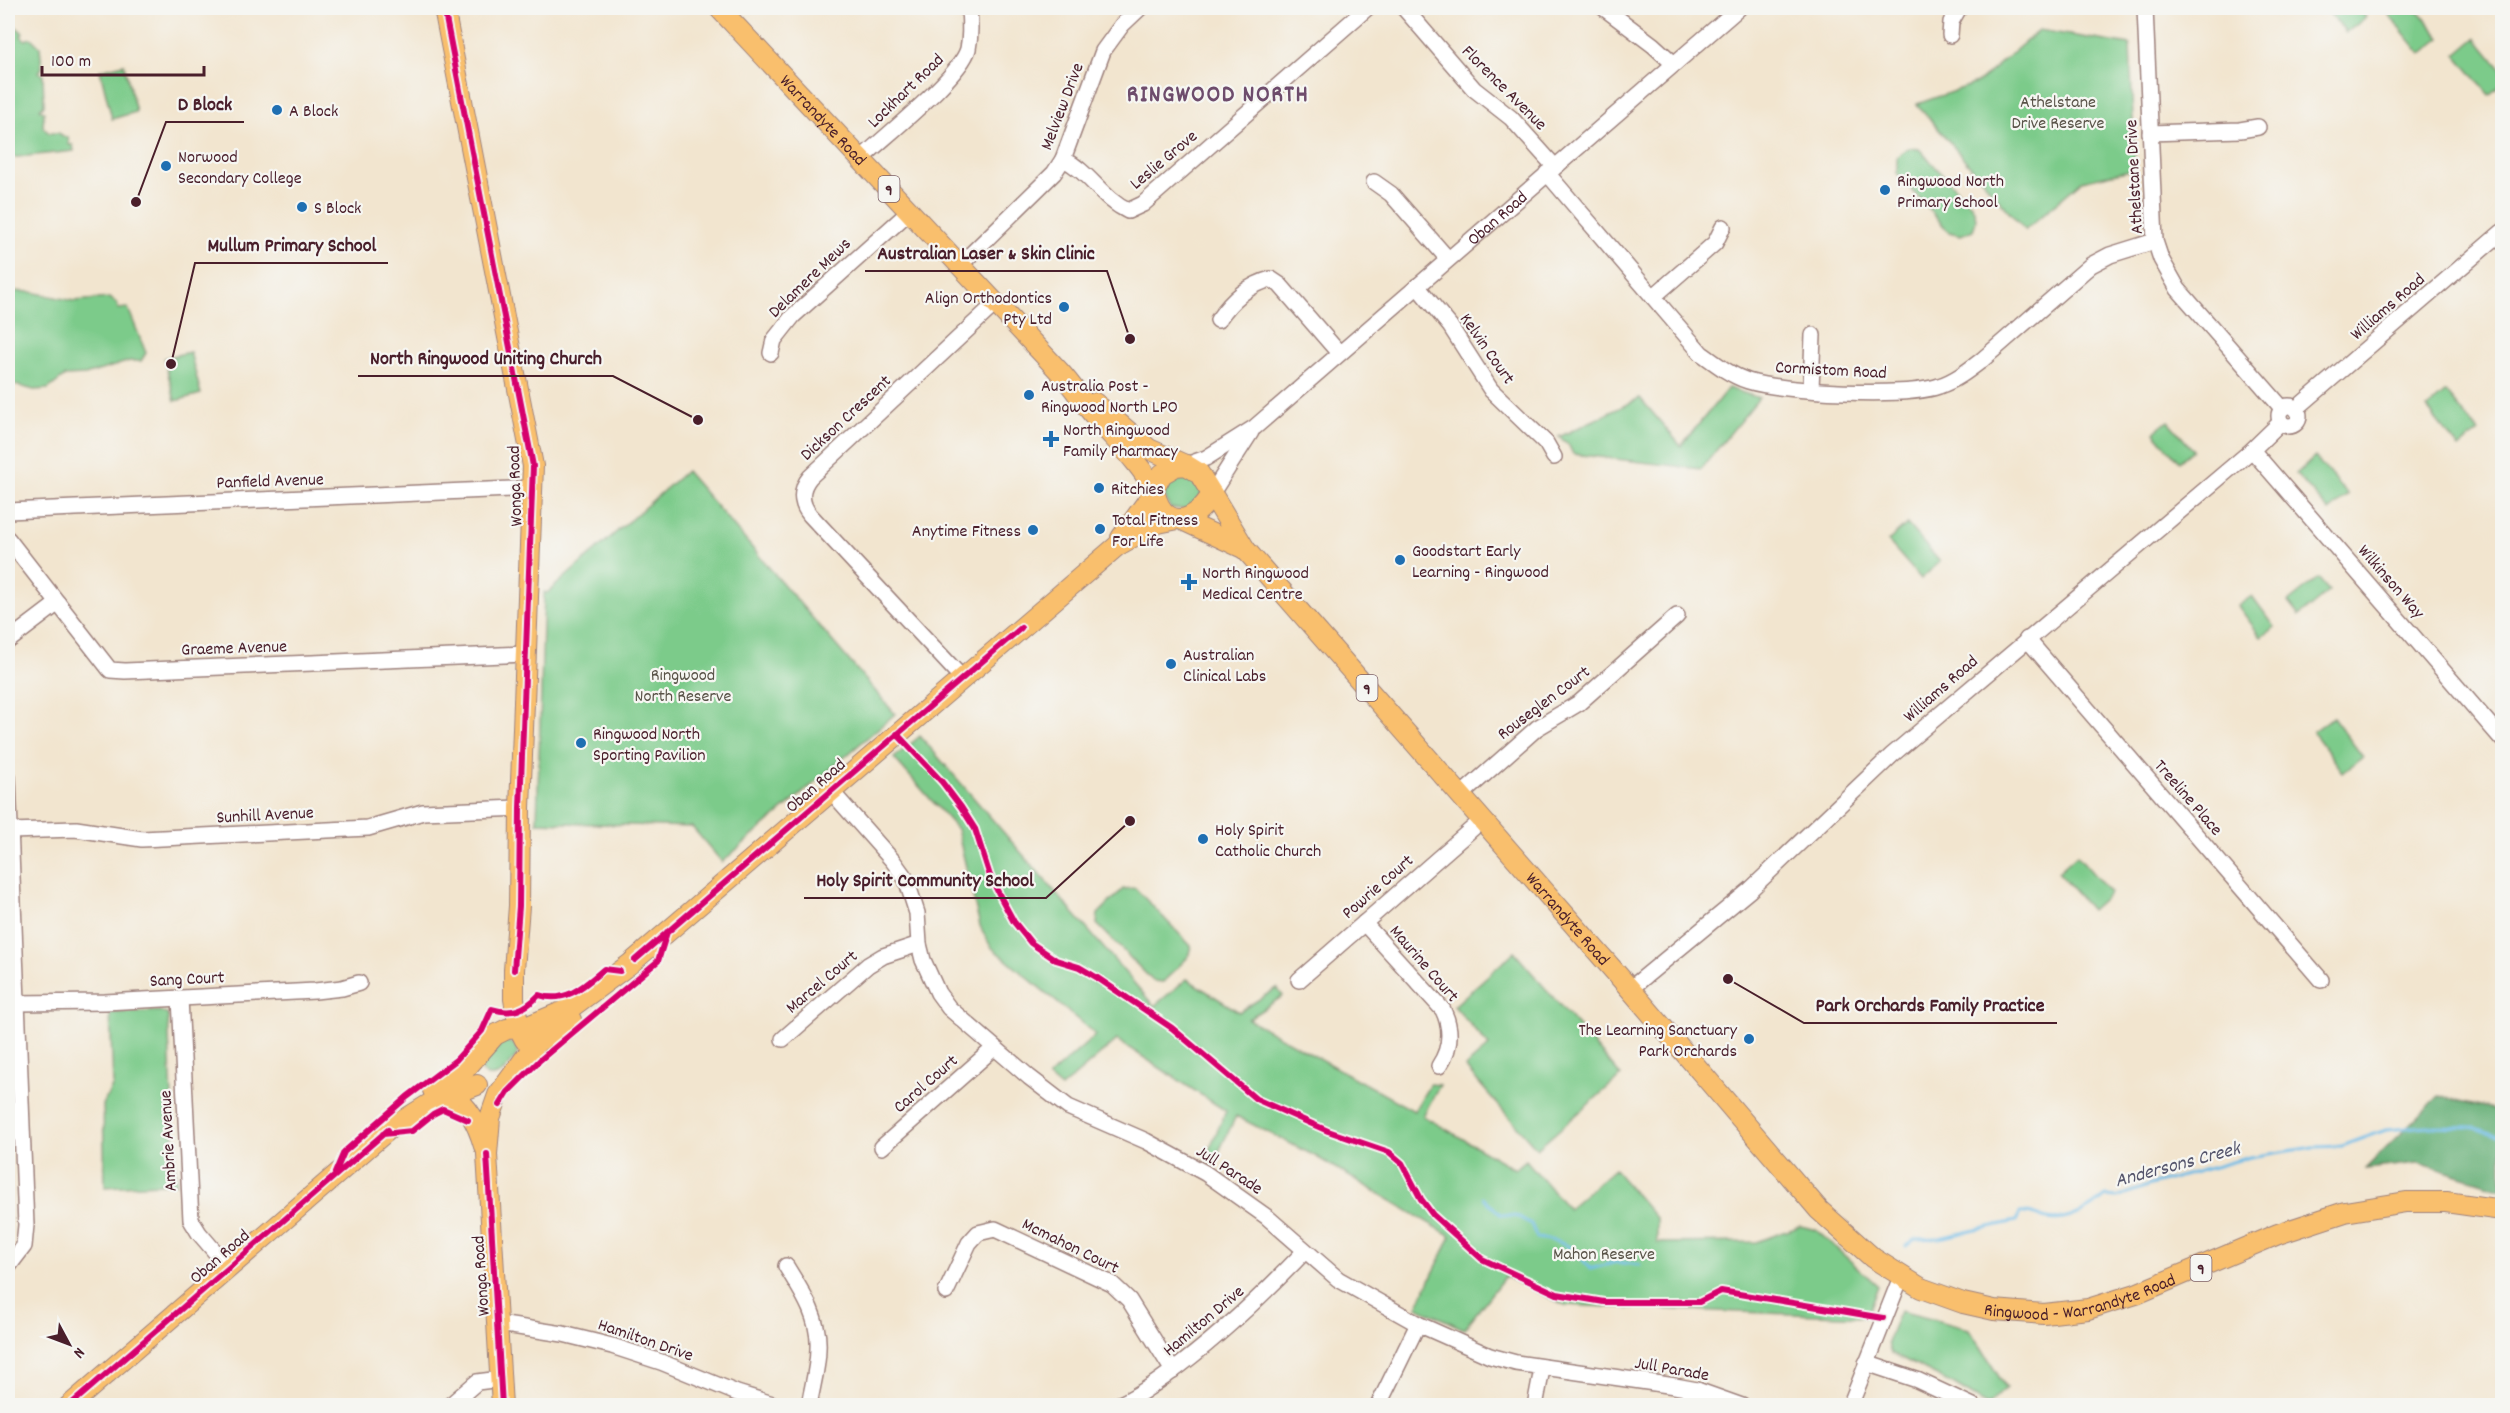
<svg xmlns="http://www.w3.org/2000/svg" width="2510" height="1413" viewBox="0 0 2510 1413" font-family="Dekko,sans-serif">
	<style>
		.green { fill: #7ccb8a; stroke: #63755a; stroke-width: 1.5 }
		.forest { fill: #65af76; stroke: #586750; stroke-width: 1.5 }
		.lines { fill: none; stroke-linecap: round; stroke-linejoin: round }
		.stream { stroke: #6cbbe7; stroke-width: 3 }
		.minor-casing { stroke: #9e827d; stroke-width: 18 }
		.major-casing { stroke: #9e827d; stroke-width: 22 }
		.minor { stroke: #fff; stroke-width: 15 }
		.major { stroke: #f9bf6d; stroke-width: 20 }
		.cycleway-casing { stroke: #f6f6f2; stroke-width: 10 }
		.cycleway { stroke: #d6006c; stroke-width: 6 }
		.poi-dot { fill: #1f6fb2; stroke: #f6f6f2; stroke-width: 2 }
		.labels { text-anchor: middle; stroke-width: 4.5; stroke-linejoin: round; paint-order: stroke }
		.shield { fill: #f6f6f2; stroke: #7e6067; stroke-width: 1.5 }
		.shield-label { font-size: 16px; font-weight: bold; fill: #4a1f2b }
		.street-label { font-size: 18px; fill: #4a1f2b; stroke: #f6f6f2 }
		.park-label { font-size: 18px; fill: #595348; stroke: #f6f6f2 }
		.poi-label { font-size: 18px; fill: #4a1f2b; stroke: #f6f6f2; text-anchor: start }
		.water-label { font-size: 20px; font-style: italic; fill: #56566d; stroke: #f6f6f2 }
		.district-label { font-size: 24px; font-weight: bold; letter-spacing: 1.5px; fill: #6e4c6c; stroke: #f6f6f2 }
		.leader { fill: none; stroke: #4a1f2b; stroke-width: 2 }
		.callout-dot { fill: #4a1f2b; stroke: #f6f6f2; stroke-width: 2 }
		.callout-label { font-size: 20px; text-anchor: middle; font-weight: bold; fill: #4a1f2b; stroke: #f6f6f2; stroke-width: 4.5; stroke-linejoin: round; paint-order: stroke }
	</style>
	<rect width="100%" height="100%" fill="#f6f6f2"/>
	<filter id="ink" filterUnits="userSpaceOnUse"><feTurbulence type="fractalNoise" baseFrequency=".0167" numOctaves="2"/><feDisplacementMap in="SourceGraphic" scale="12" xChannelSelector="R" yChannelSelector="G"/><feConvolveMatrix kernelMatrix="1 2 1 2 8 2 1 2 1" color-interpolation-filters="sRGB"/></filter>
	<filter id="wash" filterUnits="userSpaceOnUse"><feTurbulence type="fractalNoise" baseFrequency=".008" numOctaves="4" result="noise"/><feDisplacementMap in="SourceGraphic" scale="24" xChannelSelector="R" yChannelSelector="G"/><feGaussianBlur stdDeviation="1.35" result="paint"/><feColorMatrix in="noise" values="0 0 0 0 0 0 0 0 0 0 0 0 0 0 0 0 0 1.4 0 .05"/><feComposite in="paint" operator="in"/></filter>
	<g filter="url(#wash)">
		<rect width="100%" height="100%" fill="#f2e5cf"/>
		<path class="green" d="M2325 8H2358L2366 17 2346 33Z
			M2397 8H2416L2441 38 2421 54 2388 14Z
			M8 20 23 33 21 36 25 40 31 38 40 47 42 68 39 72 43 75 44 105 40 109 44 112 43 127 49 133H59L63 137H68L69 145H73L74 151 8 158Z
			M2039 30 2130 45 2135 169 2082 181 2025 230 1917 104 1977 83Z
			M2476 38 2502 70V84L2489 95 2456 55Z
			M124 64 136 112 112 119 100 70Z
			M1908 148 1919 149 1971 205C1977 214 1977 221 1973 230L1961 235 1949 232 1897 173V157Z
			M8 291 31 292 74 301 110 298 117 304 118 309 128 308 146 353 141 361H130L85 375 65 376 48 389 34 390 8 383Z
			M190 352 201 394 175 401 164 358Z
			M1728 388 1759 398 1701 469 1573 454 1568 444 1559 437 1640 398 1681 446Z
			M2446 392 2479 432 2459 448 2427 408Z
			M2168 421 2193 450 2179 462 2154 432Z
			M2315 457 2348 495 2329 511 2296 474Z
			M686 471 895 714 722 862 692 827 537 822 544 592 547 593Z
			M1189 474 1202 493 1190 510 1170 508 1162 490 1172 475Z
			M1907 524 1940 562 1921 579 1888 541Z
			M2318 578 2329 591 2299 616 2288 602Z
			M2252 596 2275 627 2261 637 2238 606Z
			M2333 717 2363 757 2343 772 2313 732Z
			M920 736 1154 1006 1187 979 1239 1012 1277 988 1283 996 1248 1019 1414 1111 1430 1084 1440 1085 1423 1116 1515 1169 1526 1160 1568 1209 1614 1169 1657 1219V1243L1756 1242 1801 1226 1816 1230 1878 1286 1866 1317 1565 1305 1505 1276 1464 1329 1417 1307 1451 1236 1315 1156 1236 1116 1213 1164 1205 1159 1226 1111 1117 1040 1061 1088 1048 1077 1096 1035 991 947 980 926 957 829 894 758Z
			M2077 855 2110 893 2091 910 2058 872Z
			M1135 888 1191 946 1188 957 1163 982 1153 981 1097 924 1098 914 1123 889Z
			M1514 952 1621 1076 1537 1149 1465 1067 1489 1046 1454 1006Z
			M160 1011 168 1015 176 1183 105 1187 103 1105 113 1084 110 1013Z
			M503 1040 514 1044 518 1053C510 1064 503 1078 487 1076L482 1071V1062Z
			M1900 1311 1969 1329 2006 1388 1988 1405 1953 1384 1891 1353C1883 1342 1896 1322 1900 1311Z"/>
		<path class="forest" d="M2439 1096 2502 1111V1189L2419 1163 2365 1169Z"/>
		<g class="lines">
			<path class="stream" d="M1483 1197 1500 1214 1519 1217 1531 1224 1537 1238C1564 1241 1575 1247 1590 1269L1616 1262 1640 1265
				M1906 1246 1915 1239 1939 1238 2016 1221 2020 1213C2030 1212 2034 1215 2043 1218 2065 1225 2090 1209 2106 1196L2117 1197 2150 1185 2250 1157 2313 1147 2342 1146 2386 1130 2428 1126 2471 1127 2502 1136"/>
		</g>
	</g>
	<g filter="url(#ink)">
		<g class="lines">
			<g class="minor-casing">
				<g id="minor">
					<path d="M1404 8 1474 89 1511 118 1555 167"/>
					<path d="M1604 8 1653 45 1674 64"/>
					<path d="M2145 8 2155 241 2161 259 2178 289 2282 408"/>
					<path d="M1950 35 1951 22 1959 8"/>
					<path d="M2150 133 2240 130 2258 127"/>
					<path d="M861 159C885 136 960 77 968 49 971 35 970 22 969 8"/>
					<path d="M1063 159C1089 171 1102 199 1128 211L1143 204 1367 8"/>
					<path d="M1547 173 1701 353C1716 364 1730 375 1748 381 1782 392 1906 398 1939 386 1955 381 1969 370 1982 360L2091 265 2110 255 2155 241"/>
					<path d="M1374 182 1391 194 1448 259"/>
					<path d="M960 265 1054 173 1063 159 1103 51 1122 25 1140 8"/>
					<path d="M1417 286 1450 326 1491 390 1546 443 1554 457"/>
					<path d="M1653 297 1715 243 1723 227"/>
					<path d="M1218 320C1230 302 1248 285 1271 279L1280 285 1339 353"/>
					<path d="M771 353 774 340 793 316 910 211"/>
					<path d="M1811 389 1813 335"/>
					<circle cx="2289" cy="416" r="10"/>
					<path d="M2296 409 2502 232"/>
					<path d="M2252 450 2502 739"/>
					<path id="s1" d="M1186 465 1206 458 1255 427 1739 8"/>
					<path d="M1212 493 1251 432"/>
					<path d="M8 511 533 488"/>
					<path d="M8 539 110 670 125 671 526 654"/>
					<path d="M2027 639 2321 980"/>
					<path d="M8 641 58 603"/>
					<path d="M962 678 810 515C800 503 800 489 810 477L996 303"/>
					<path d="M8 777 26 1225 24 1246 8 1267"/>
					<path d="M831 791 893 861 906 879 917 913 919 944 923 960 938 993 949 1008 1029 1077 1068 1107 1146 1141 1205 1173 1267 1217 1338 1279 1418 1324 1490 1356 1516 1363 1675 1386 1697 1390 1742 1406"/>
					<path d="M1460 796 1537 728 1579 703 1677 616"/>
					<path d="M10 831 76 829 142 839 368 828 423 812 520 808"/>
					<path d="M1364 923 1443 1010C1452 1029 1451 1048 1439 1066"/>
					<path d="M1299 980 1481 821"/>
					<path d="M1630 989 1750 890 1892 755 2252 450 2281 422"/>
					<path d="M180 998 191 1220 199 1233 229 1268"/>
					<path d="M16 1003 105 1002 315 991 342 988 359 983"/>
					<path d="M783 1039 868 965 883 956 919 944"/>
					<path d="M882 1147 994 1048"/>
					<path d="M786 1266C802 1292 820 1318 818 1349 818 1368 812 1387 809 1406"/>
					<path d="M946 1292 969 1243 978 1233 995 1229 1112 1284 1129 1300 1173 1371"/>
					<path d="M498 1324 563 1334 612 1346 661 1362 737 1393 779 1406"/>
					<path d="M1866 1363 1917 1380 1973 1406"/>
					<path d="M449 1406 477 1382 500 1379"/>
					<path d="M1115 1406C1134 1399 1151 1386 1167 1375 1218 1338 1262 1296 1305 1251"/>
					<path d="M1378 1406 1418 1324"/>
					<path d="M1535 1406 1542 1369"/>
					<path d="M1693 1406 1697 1390"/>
					<path d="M1850 1406 1901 1277"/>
				</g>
			</g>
			<g class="major-casing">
				<g id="major">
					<path d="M444 8 533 466 520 808 519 906 514 970V999L519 1028"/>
					<path id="s2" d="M719 8 1059 371C1073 386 1084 404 1097 419 1117 442 1139 462 1154 489"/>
					<path d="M1095 403 1149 449 1185 465"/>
					<path id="s3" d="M1212 494 1245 549 1630 989 1819 1210 1873 1258 1921 1288 1963 1303 1994 1310 2044 1314 2088 1309 2136 1294 2278 1234 2345 1212 2406 1202H2446L2502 1210"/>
					<path d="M1180 519 1245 549"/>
					<path d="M1121 538 1149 499 1162 474 1176 466 1186 465 1199 473 1212 494C1194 525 1163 531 1154 490"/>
					<path d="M521 1029 569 1009 630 964 1117 546 1158 523 1178 519"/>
					<path d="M433 1090 461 1074 495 1035 507 1029 519 1028 525 1040"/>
					<path d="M450 1095C469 1105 478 1125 484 1146"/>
					<path d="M69 1406 388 1130 431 1103 477 1085"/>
					<path d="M502 1406 487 1154 490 1118 498 1095 537 1042 571 1020"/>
				</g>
			</g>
			<use href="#minor" class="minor"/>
			<use href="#major" class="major"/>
			<g class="cycleway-casing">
				<path id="cycleway" d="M444 8 533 466 520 808 519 906 514 970
					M897 734 942 782 961 807 975 829 990 876 1001 898 1014 922 1031 943 1056 960 1079 967 1096 977 1172 1028 1256 1099 1328 1131 1389 1152 1402 1163 1421 1199 1433 1215 1482 1259 1557 1294 1604 1302H1699L1721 1291 1883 1318
					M635 960 1021 628
					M500 1105 508 1092 540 1060 658 961 667 932
					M383 1134 412 1131 433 1114 443 1109 468 1120
					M487 1154 502 1406
					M335 1173 344 1152 407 1097 456 1060 482 1031 492 1009C512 1015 525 1010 539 995 566 1004 584 986 604 969L620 971
					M69 1406 388 1130"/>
			</g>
			<use href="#cycleway" class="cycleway"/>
		</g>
	</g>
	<g class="poi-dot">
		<circle cx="277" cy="110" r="6"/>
		<circle cx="166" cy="166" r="6"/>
		<circle cx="1885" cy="190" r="6"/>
		<circle cx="302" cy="207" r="6"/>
		<circle cx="1064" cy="307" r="6"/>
		<circle cx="1029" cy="395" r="6"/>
		<path d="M1048 430h6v6h6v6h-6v6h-6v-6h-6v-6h6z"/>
		<circle cx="1099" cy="488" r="6"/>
		<circle cx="1100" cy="529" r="6"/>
		<circle cx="1033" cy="530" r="6"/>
		<circle cx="1400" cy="560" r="6"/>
		<path d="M1186 573h6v6h6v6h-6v6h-6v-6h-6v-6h6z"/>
		<circle cx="1171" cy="664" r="6"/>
		<circle cx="581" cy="743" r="6"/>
		<circle cx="1203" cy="839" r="6"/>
		<circle cx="1749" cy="1039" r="6"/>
	</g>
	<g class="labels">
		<g class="shield">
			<rect x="878.5" y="176" width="21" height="26" rx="4.5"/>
			<rect x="1356.5" y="675" width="21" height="26" rx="4.5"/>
			<rect x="2190.5" y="1255" width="21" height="26" rx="4.5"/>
		</g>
		<g class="shield-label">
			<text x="889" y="195">9</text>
			<text x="1367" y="694">9</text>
			<text x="2201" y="1274">9</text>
		</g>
		<g class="street-label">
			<text transform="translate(1505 87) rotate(45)" y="6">Florence Avenue</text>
			<text transform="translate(905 90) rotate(-44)" y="6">Lockhart Road</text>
			<text transform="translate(1061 106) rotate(-69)" y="6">Melview Drive</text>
			<text dy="6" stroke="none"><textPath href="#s2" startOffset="153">Warrandyte Road</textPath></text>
			<text transform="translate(1163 159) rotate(-40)" y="6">Leslie Grove</text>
			<text transform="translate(2133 177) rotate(-93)" y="6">Athelstane Drive</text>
			<text dy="6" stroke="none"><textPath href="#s1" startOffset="399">Oban Road</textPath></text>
			<text transform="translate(809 277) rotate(-44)" y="6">Delamere Mews</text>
			<text transform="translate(2387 306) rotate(-41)" y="6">Williams Road</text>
			<text transform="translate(1488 348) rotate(55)" y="6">Kelvin Court</text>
			<text transform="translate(1831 369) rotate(3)" y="6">Cormistom Road</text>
			<text transform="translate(845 417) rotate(-43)" y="6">Dickson Crescent</text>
			<text transform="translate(270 480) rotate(-2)" y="6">Panfield Avenue</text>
			<text transform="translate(514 486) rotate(-92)" y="6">Wonga Road</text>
			<text transform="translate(2392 581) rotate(49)" y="6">Wilkinson Way</text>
			<text transform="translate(234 647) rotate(-2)" y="6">Graeme Avenue</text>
			<text transform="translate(1940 688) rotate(-41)" y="6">Williams Road</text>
			<text transform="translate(1543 702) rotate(-37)" y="6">Rouseglen Court</text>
			<text transform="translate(815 785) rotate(-41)" y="6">Oban Road</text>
			<text transform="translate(2189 797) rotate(49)" y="6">Treeline Place</text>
			<text transform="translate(265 814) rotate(-3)" y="6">Sunhill Avenue</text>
			<text transform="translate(1377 886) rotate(-41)" y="6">Powrie Court</text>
			<text dy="6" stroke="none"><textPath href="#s3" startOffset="555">Warrandyte Road</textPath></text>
			<text transform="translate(1425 963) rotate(49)" y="6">Maurine Court</text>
			<text transform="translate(187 978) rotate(-3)" y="6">Sang Court</text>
			<text transform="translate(821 981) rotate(-40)" y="6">Marcel Court</text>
			<text transform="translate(925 1083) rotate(-41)" y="6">Carol Court</text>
			<text transform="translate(167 1141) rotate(-93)" y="6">Ambrie Avenue</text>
			<text transform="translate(1230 1169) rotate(33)" y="6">Jull Parade</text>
			<text transform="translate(1071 1245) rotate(26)" y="6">Mcmahon Court</text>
			<text transform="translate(219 1256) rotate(-41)" y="6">Oban Road</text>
			<text transform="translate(480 1276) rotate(-94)" y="6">Wonga Road</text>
			<text dy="6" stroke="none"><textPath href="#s3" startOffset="1233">Ringwood - Warrandyte Road</textPath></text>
			<text transform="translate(1203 1320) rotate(-40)" y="6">Hamilton Drive</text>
			<text transform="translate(646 1339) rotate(19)" y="6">Hamilton Drive</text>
			<text transform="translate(1672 1368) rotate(10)" y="6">Jull Parade</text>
		</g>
		<g class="park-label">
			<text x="2058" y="107">Athelstane<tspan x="2058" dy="21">Drive Reserve</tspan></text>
			<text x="683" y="680">Ringwood<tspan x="683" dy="21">North Reserve</tspan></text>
			<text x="1604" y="1259">Mahon Reserve</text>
		</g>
		<g class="poi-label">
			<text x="289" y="116">A Block</text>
			<text x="178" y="162">Norwood<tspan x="178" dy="21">Secondary College</tspan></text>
			<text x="1897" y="186">Ringwood North<tspan x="1897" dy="21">Primary School</tspan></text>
			<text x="314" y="213">S Block</text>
			<text x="1052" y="303" text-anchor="end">Align Orthodontics<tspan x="1052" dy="21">Pty Ltd</tspan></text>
			<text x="1041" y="391">Australia Post -<tspan x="1041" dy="21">Ringwood North LPO</tspan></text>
			<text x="1063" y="435">North Ringwood<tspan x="1063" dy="21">Family Pharmacy</tspan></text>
			<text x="1111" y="494">Ritchies</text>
			<text x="1112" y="525">Total Fitness<tspan x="1112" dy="21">For Life</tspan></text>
			<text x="1021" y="536" text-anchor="end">Anytime Fitness</text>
			<text x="1412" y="556">Goodstart Early<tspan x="1412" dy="21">Learning - Ringwood</tspan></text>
			<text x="1202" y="578">North Ringwood<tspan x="1202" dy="21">Medical Centre</tspan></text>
			<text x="1183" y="660">Australian<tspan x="1183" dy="21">Clinical Labs</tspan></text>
			<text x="593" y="739">Ringwood North<tspan x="593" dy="21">Sporting Pavilion</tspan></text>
			<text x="1215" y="835">Holy Spirit<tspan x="1215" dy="21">Catholic Church</tspan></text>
			<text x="1737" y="1035" text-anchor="end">The Learning Sanctuary<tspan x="1737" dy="21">Park Orchards</tspan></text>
		</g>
		<g class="water-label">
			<text transform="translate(2177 1163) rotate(-15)" y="7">Andersons Creek</text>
		</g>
		<g class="district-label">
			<text x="1218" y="101">RINGWOOD NORTH</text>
		</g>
	</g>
	<path class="leader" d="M136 202L166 122H244M171 364L195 263H388M1130 339L1107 271H865M698 420L613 376H358M1130 821L1046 898H804M1728 979L1804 1023H2057"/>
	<g class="callout-dot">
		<circle cx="136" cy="202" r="6"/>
		<circle cx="171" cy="364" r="6"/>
		<circle cx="1130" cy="339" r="6"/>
		<circle cx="698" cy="420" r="6"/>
		<circle cx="1130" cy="821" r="6"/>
		<circle cx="1728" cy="979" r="6"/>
	</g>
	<g class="callout-label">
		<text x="205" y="110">D Block</text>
		<text x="292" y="251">Mullum Primary School</text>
		<text x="986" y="259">Australian Laser &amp; Skin Clinic</text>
		<text x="486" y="364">North Ringwood Uniting Church</text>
		<text x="925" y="886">Holy Spirit Community School</text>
		<text x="1930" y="1011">Park Orchards Family Practice</text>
	</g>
	<rect width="2510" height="1413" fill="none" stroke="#f6f6f2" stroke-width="30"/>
	<g transform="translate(69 1344) rotate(131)" stroke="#f6f6f2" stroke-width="4.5" paint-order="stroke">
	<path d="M0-4.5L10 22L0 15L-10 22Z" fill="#4a1f2b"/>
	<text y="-9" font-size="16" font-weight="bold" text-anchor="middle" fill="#4a1f2b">N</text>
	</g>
	<path d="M42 66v9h162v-9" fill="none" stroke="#4a1f2b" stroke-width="3"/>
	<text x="51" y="66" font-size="18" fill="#4a1f2b" stroke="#f6f6f2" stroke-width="4.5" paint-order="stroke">100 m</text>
</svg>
